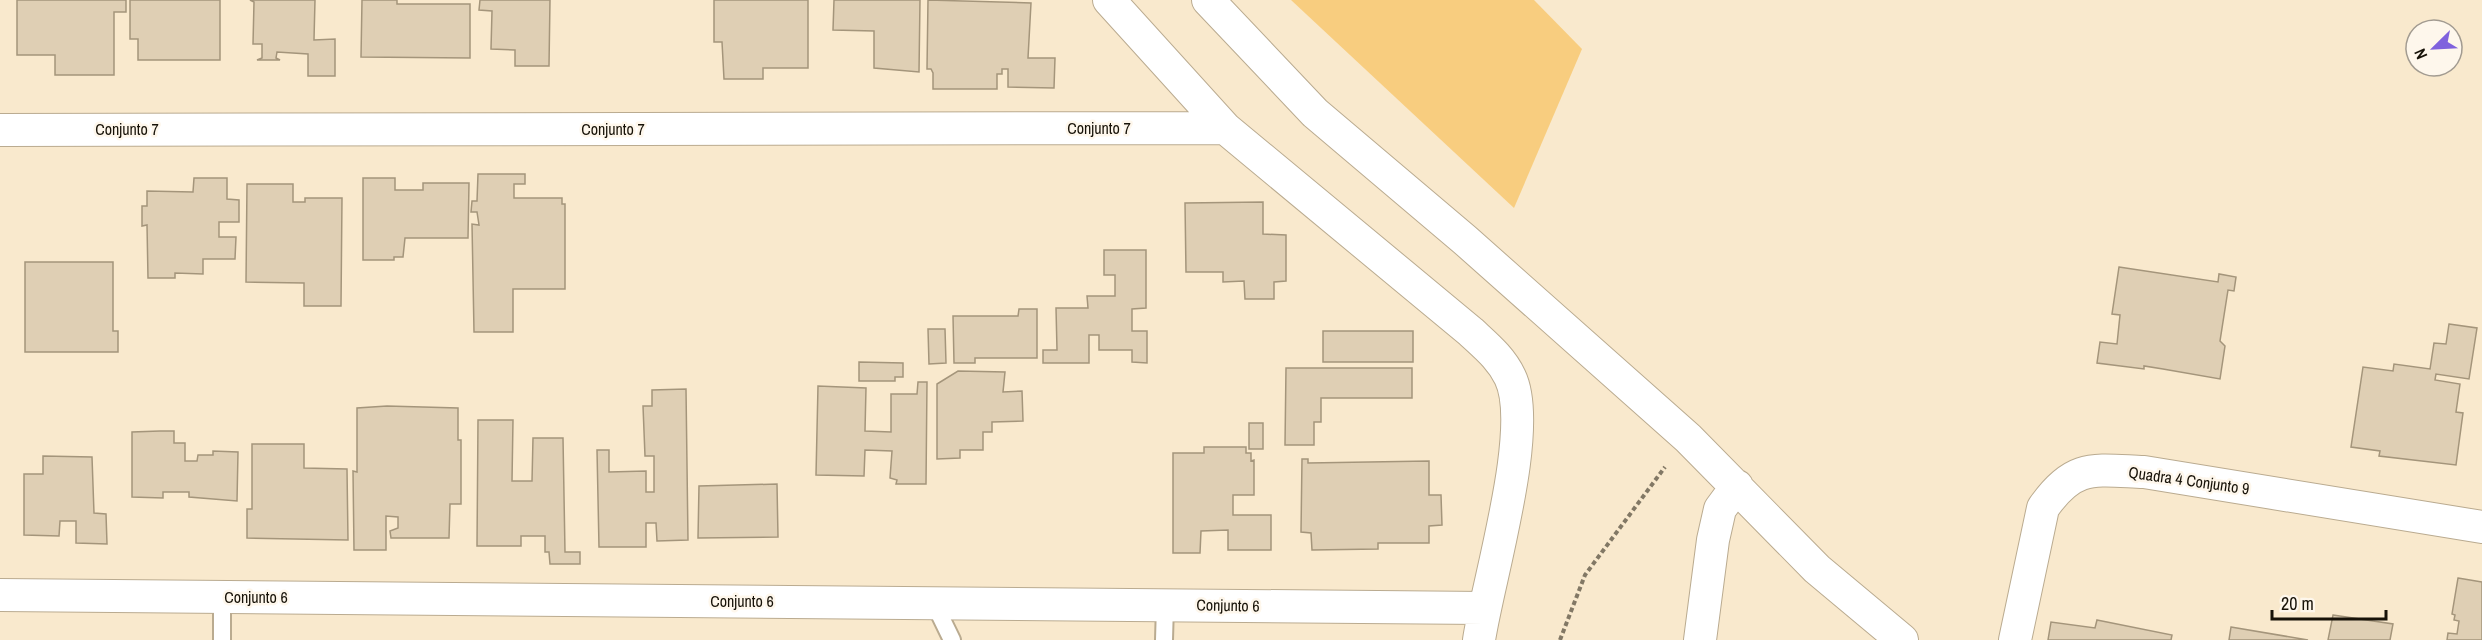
<svg xmlns="http://www.w3.org/2000/svg" width="2482" height="640" viewBox="0 0 2482 640" font-family="'Archivo Narrow',sans-serif">
	<style>
		.green { fill: #f8cd7f }
		.building { fill: #dfcfb4; stroke: #a4957b; stroke-width: 1.5 }
		.lines { fill: none; stroke-linecap: round; stroke-linejoin: round }
		.lane-casing { stroke: #baab90; stroke-width: 20 }
		.street-casing { stroke: #baab90; stroke-width: 34 }
		.path { stroke: #827865; stroke-width: 4; stroke-dasharray: 4.5 3; stroke-linecap: butt }
		.lane { stroke: #fff; stroke-width: 16 }
		.street { stroke: #fff; stroke-width: 32 }
		.labels { text-anchor: middle; stroke-width: 5; stroke-linejoin: round; paint-order: stroke }
		.street-label { font-size: 16px; fill: #171208; stroke: #fef7ec }
	</style>
	<rect width="100%" height="100%" fill="#f9e9cd"/>
	<path class="green" d="M1291 0H1534L1582 49 1514 208Z"/>
	<path class="building" d="M17 0H126V12H114V75H55V55H17Z
		M130 0H220V60H138V39H130Z
		M250 0H315L314 40 335 39V76H308V54L277 52 276 58 280 60H257L262 58V44H253L254 2Z
		M362 0H397V4H470V58L361 57Z
		M480 0H550L549 66H515V50L491 49 492 11 479 10Z
		M714 0H808V68H763V79H724L722 42H714Z
		M834 0H920L919 72 874 68V31L833 30Z
		M928 0 1031 3 1028 58H1055L1054 88 1008 87V69H1002V74H997V89H933V73L931 69H927Z
		M478 174H525V184H514V198H562V204H565V289H513V332H474L472 224 479 225 477 212H471L472 201H477Z
		M194 178H227V199L239 200V222H219V237H236L235 259H203V274L175 273V278H148L147 225 142 226V206H147V191L193 192Z
		M363 178H395V190H423V183H469L468 238H405L403 257H394V260H363Z
		M247 184H293V202H305V198H342L341 306H304V283L246 282Z
		M1263 202V234L1286 235V281L1274 282V299H1245L1244 281 1223 282V272H1186L1185 203Z
		M1104 250H1146V308L1132 309V331H1147V363L1132 362V350H1099V335H1089V363H1043V350H1057L1056 308H1088L1087 296H1115V275H1104Z
		M25 262H113V331H118V352H25Z
		M2119 267 2218 282 2219 274 2236 277 2234 291 2228 290 2220 341 2225 346 2220 379 2163 369 2144 366V369L2097 363 2100 342 2117 344 2120 315 2112 314Z
		M1019 309H1037V358H975V363H954L953 316H1018Z
		M2449 324 2477 328 2469 379 2436 374 2435 380 2460 384 2456 412 2463 413 2456 465 2379 456 2380 451 2351 447 2363 367 2393 371 2394 364 2430 369 2434 343 2446 344Z
		M928 329H945L946 363 929 364Z
		M1323 331H1413V362H1323Z
		M859 362 903 363V377H895V381H859Z
		M1286 368H1412V398H1321V422H1314V445H1285Z
		M958 371 1005 372 1003 392 1022 391 1023 421 992 422V432H983V450H960V458L937 459V384Z
		M918 382H927L926 484H896L897 480 890 478 892 451 865 450 864 476 816 475 818 386 866 388 865 431 891 432V394H917Z
		M686 389 688 540 657 541 656 523H646V547H599L597 450H609V472L646 471V492H654V456H645L643 406H652V390Z
		M387 406 458 408V440H461V504H450L449 538H391L390 531 398 528V517L386 516V550H354L353 471 357 472V408Z
		M478 420H513L512 481H532L533 438H563L565 552H580V564H550L549 552H545V536H521V546H477Z
		M1249 423H1263V449H1249Z
		M160 431H174V443H185V461H197L198 455H213V451L238 452 237 501 189 497V492H163V498L132 497V432Z
		M252 444H304V468L347 469 348 540 247 538V509H252Z
		M1204 447H1246V453H1251V461L1254 460V495H1233V515H1271V550H1228V530L1201 531 1200 553H1173V453H1204Z
		M43 456 92 457 94 513 106 514 107 544 76 543V521H60L59 536 24 535V474H43Z
		M1302 459H1308V463L1429 461V495H1441L1442 525 1429 526V543H1378V549L1312 550 1311 533 1301 532Z
		M777 484 778 537 698 538 699 486Z
		M2458 578 2482 582V640H2447L2448 633 2457 634 2459 621 2454 620 2455 615 2452 614Z
		M2333 615 2393 624 2390 640H2328Z
		M2097 620 2172 635 2171 640H2048L2051 622 2095 628Z
		M2231 627 2308 640H2229Z"/>
	<g class="lines">
		<g class="lane-casing">
			<path id="lane" d="M934 603 952 640
				M222 640V597
				M1164 640 1165 605"/>
		</g>
		<g class="street-casing">
			<path id="street" d="M1109 0 1225 128 1471 332C1486 346 1501 358 1510 377 1535 428 1488 580 1479 640
				M1208 0 1315 113 1465 240 1688 438 1817 569 1902 640
				M0 130 1225 128
				M0 595 1484 608
				M1700 640 1713 540 1720 509 1737 486
				M2015 640 2043 508C2074 463 2094 470 2144 472L2482 527"/>
		</g>
		<path class="path" d="M1560 640 1585 575 1665 467"/>
		<use href="#lane" class="lane"/>
		<use href="#street" class="street"/>
	</g>
	<g class="labels">
		<g class="street-label">
			<text x="1099" y="134">Conjunto 7</text>
			<text x="127" y="135">Conjunto 7</text>
			<text x="613" y="135">Conjunto 7</text>
			<text transform="translate(2189 480) rotate(8)" y="6">Quadra 4 Conjunto 9</text>
			<text x="256" y="603">Conjunto 6</text>
			<text x="742" y="607">Conjunto 6</text>
			<text transform="translate(1228 605) rotate(1)" y="6">Conjunto 6</text>
		</g>
	</g>
	<g transform="translate(2434 48) rotate(246)"><circle r="28" fill="#fef7ec" stroke="#a29b91" stroke-width="1.5"/>
	<path d="M0-4.5L10 22L0 15L-10 22Z" fill="#8062dd"/>
	<text y="-9" font-size="16" font-weight="bold" text-anchor="middle" fill="#171208">N</text>
	</g>
	<path d="M2272 610v9h114v-9" fill="none" stroke="#171208" stroke-width="3"/>
	<text x="2281" y="610" font-size="18" fill="#171208" stroke="#fef7ec" stroke-width="4.5" paint-order="stroke">20 m</text>
</svg>
